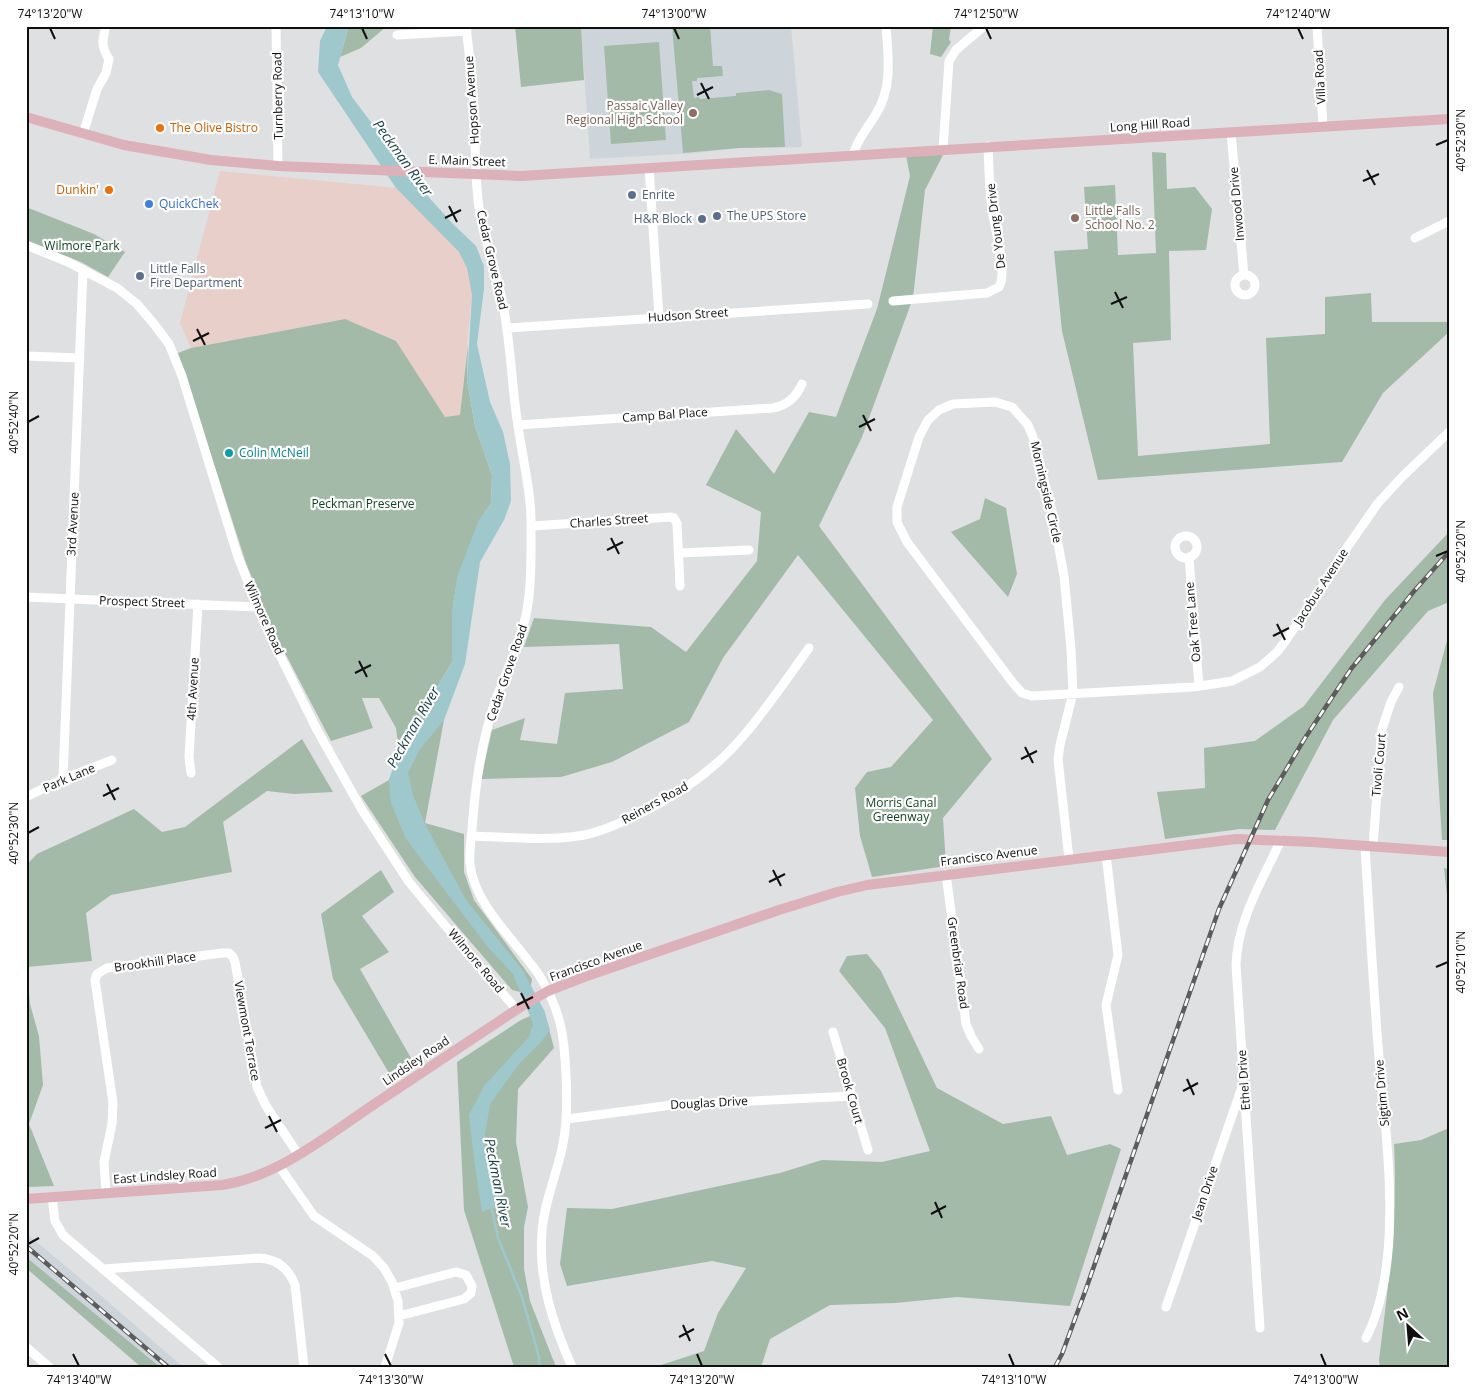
<svg xmlns="http://www.w3.org/2000/svg" width="1475" height="1393" viewBox="0 0 1475 1393" font-family="'Open Sans',sans-serif">
	<style>
		.built { fill: #cdd5db }
		.industrial { fill: #e9cfca }
		.green { fill: #a3baa8 }
		.water { fill: #9fc8cd }
		.lines { fill: none; stroke-linecap: round; stroke-linejoin: round }
		.stream { stroke: #9fc8cd; stroke-width: 2.5 }
		.minor { stroke: #fff; stroke-width: 9 }
		.major { stroke: #dcb1b9; stroke-width: 10 }
		.rail-casing { stroke: #5c5c5d; stroke-width: 4.5 }
		.rail { stroke: #fff; stroke-width: 2.5; stroke-dasharray: 8; stroke-linecap: butt }
		.ticks { fill: none; stroke: #0f0f10; stroke-width: 2 }
		.education-dot { fill: #8d6e63; stroke: #fff; stroke-width: 2 }
		.food-dot { fill: #e8710a; stroke: #fff; stroke-width: 2 }
		.service-dot { fill: #5c6f8a; stroke: #fff; stroke-width: 2 }
		.shop-dot { fill: #3f7fe0; stroke: #fff; stroke-width: 2 }
		.culture-dot { fill: #0f9aa8; stroke: #fff; stroke-width: 2 }
		.labels { text-anchor: middle; stroke-width: 4.5; stroke-linejoin: round; paint-order: stroke }
		.street-label { font-size: 12px; fill: #0f0f10; stroke: #fff }
		.education-label { font-size: 12px; fill: #785e54; stroke: #fff; text-anchor: end }
		.food-label { font-size: 12px; fill: #c56008; stroke: #fff; text-anchor: start }
		.service-label { font-size: 12px; fill: #4e5e75; stroke: #fff; text-anchor: start }
		.shop-label { font-size: 12px; fill: #366cbe; stroke: #fff; text-anchor: start }
		.park-label { font-size: 12px; fill: #134325; stroke: #fff }
		.culture-label { font-size: 12px; fill: #0d838f; stroke: #fff; text-anchor: start }
		.water-label { font-size: 14px; font-style: italic; fill: #153c41; stroke: #fff }
		.neatline { fill: none; stroke: #0f0f10; stroke-width: 2 }
		.ticks-label { font-size: 12px; text-anchor: middle; fill: #0f0f10 }
	</style>
	<rect width="100%" height="100%" fill="#dee0e1"/>
	<path class="built" d="M581 26H791L802 147 739 148 696 153 590 159Z
		M26 1233 106 1300 183 1367H160L26 1257Z"/>
	<path class="industrial" d="M220 171 396 188 438 229 459 252 467 268 472 295 460 416 445 417 396 341 345 319 191 348 180 323Z"/>
	<path class="green" d="M349 26H387L361 48 340 57Z
		M515 26H581L584 80 521 87Z
		M672 26H710L713 66H722L723 76 697 78V81H692L694 98 699 97 700 99 736 96V93L769 90 782 94 785 147 739 148 683 153Z
		M933 26H951L949 40 951 42 941 57 930 54Z
		M659 42 666 140 611 144 604 46Z
		M1152 152 1166 153 1167 189 1195 187 1212 209 1206 250 1169 251 1171 340 1133 343 1138 456 1270 444 1266 338 1325 334V297L1371 293 1372 322H1449V332L1383 393 1342 462 1098 480 1062 331 1054 251 1088 249 1084 187 1115 185 1118 255 1156 253Z
		M944 153 925 190 913 298 862 437 819 526 992 759 943 818 946 866 872 877 860 836 855 788 867 772 891 767 933 720 798 555 723 658 689 722 612 762 561 777 481 779 492 730 525 718 520 740 557 744 565 693 623 689 619 644 524 647 534 618 651 627 686 652 757 561 761 512 706 485 736 429 774 474 809 412 836 417 877 309 910 176 906 155Z
		M26 207 94 234 125 252 108 277 81 262 26 240Z
		M345 319 396 341 445 417 460 415 468 344 467 380 475 426 492 475 491 503 483 515 458 576 453 605 452 662 437 687 444 720 425 823 464 834V872L474 900 532 979 531 985 520 992 512 990 415 877 361 796 389 780 399 751 396 728 379 698H362L373 728 331 741 273 630 246 563 178 353 191 348Z
		M985 498 1006 508 1017 574 1008 597 951 532 980 519Z
		M1449 532V602L1428 611 1333 720 1275 830 1240 829 1165 839 1157 792 1205 788 1204 748 1255 741 1304 706 1385 600Z
		M1449 633V840H1442L1433 693Z
		M302 739 333 792 294 794 267 791 223 822 232 872 111 895 86 913 92 961 27 967 30 1004 39 1036 43 1085 29 1124 54 1186 29 1187 26 1180V865L37 854 134 809 162 832 185 827Z
		M1444 868 1449 869V914Z
		M381 870 394 892 362 916 389 952 360 969 411 1058 389 1073 333 979 321 914Z
		M867 954 881 971 937 1088 1003 1124 1051 1116 1067 1155 1110 1144 1121 1149 1070 1306 957 1297 895 1303 830 1305 770 1339 761 1367H655L704 1351 718 1313 746 1268 712 1261 567 1286 560 1264 567 1208 612 1209 780 1173 822 1160 882 1162 930 1151 885 1028 839 971 847 956Z
		M544 1010 554 1048 518 1089 516 1142 528 1207 524 1227V1269L530 1301 556 1367H514L464 1210 457 1062 521 1020Z
		M1449 1128V1367H1380L1379 1360C1388 1288 1398 1216 1394 1144L1421 1140Z
		M26 1257 160 1367H141L26 1268Z"/>
	<path class="water" d="M327 26H349L338 65 352 97 423 191 453 224 476 246 484 266V289L477 344 490 402 503 432 510 464 511 501 504 520 480 562 465 664 444 720 420 749 408 773 413 795 425 824 466 900 522 969 544 1010 550 1030 541 1042 519 1064 490 1104 484 1141 500 1205 482 1212 474 1159 469 1115 484 1086 529 1037 533 1024 513 974 487 946 406 839 391 803 389 780 399 751 427 716 437 687 452 662V612L458 574 479 520 491 503 492 475 475 426 467 380 472 295 467 268 459 252 396 188 318 72 320 41Z"/>
	<g class="lines">
		<path class="stream" d="M491 1206 498 1238 522 1297 539 1357V1367"/>
		<path class="minor" d="M276 26 278 166
			M466 26C469 54 473 82 474 110 476 144 474 180 480 214 485 241 495 268 501 295 511 338 511 383 518 426 523 461 532 495 531 530 531 561 532 597 523 627 516 652 505 675 496 699 482 738 475 787 472 829 471 840 469 852 470 864 474 905 517 942 539 975 552 996 562 1022 564 1047 567 1079 569 1113 563 1144 557 1174 544 1202 542 1232 538 1280 553 1324 572 1367
			M1317 26 1323 127
			M397 35 467 31
			M1231 133 1244 275
			M83 134 97 89 106 73 109 59C101 47 102 40 106 26
			M943 149 949 61 956 50 984 26
			M853 155C857 139 868 128 876 114 893 87 888 56 886 26
			M649 168 659 317
			M1415 238 1449 221
			M26 245 68 262 117 288 137 304 154 324 169 344 182 376 238 557 266 627 316 728 362 810 409 882 437 916 516 1009
			M1235 285a10 10 0 1 1 20 0a10 10 0 1 1-20 0Z
			M893 301 987 293 999 287C1008 272 994 227 992 209 989 188 989 167 988 146
			M507 328 868 304
			M26 356 80 358
			M518 425 773 408C788 405 796 397 802 384
			M532 526 671 517 674 518 677 524 680 586
			M1175 547a11 11 0 1 1 22 0a11 11 0 1 1-22 0Z
			M679 553 749 550
			M1189 557 1199 686
			M26 597 257 607
			M191 773 189 757 198 604
			M63 779 83 269
			M26 797 63 779 112 760
			M472 836C505 837 546 841 578 836 600 833 619 823 639 814 678 795 717 768 745 734 768 707 788 677 809 648
			M1365 846C1369 913 1373 979 1378 1046 1385 1132 1406 1260 1366 1338
			M1373 846 1382 729 1391 702 1399 687
			M1106 855 1118 955 1106 1005 1118 1090
			M1069 859 1058 759 1060 745 1073 693 1071 649 1064 576 1052 511 1033 437 1028 425 1012 407 995 402 953 404 939 410 928 420 919 437 897 507V522L907 542 1013 683 1022 693 1032 696 1193 687 1220 683 1232 681 1260 667 1277 652 1284 643 1329 577 1341 556 1378 503 1402 477 1449 432
			M946 874 966 1024 971 1036 979 1049
			M833 1032 868 1150
			M567 1119 672 1105 852 1096
			M279 1166 314 1216 373 1256 384 1268 392 1282 398 1301 399 1323 385 1367
			M106 1193 104 1162 112 1124 113 1103 95 980 97 974 107 968 222 953H229L233 957 235 962 257 1087 266 1106 298 1154
			M52 1197 55 1221 63 1235 218 1367
			M103 1269 259 1258C277 1259 289 1269 295 1285L304 1367
			M395 1288 456 1272 466 1275 472 1286 471 1293 464 1299 399 1316
			M1166 1307 1243 1084
			M1260 1328 1236 965C1237 921 1263 879 1281 840
			M26 1347 49 1367"/>
		<path class="major" d="M26 117 124 145 211 160 278 166 521 176 1449 119
			M26 1199 222 1185C277 1177 327 1136 373 1105 422 1072 472 1039 522 1006L548 991 584 977 779 910 837 892 867 885 1236 839 1312 842 1449 852"/>
		<g class="rail-casing">
			<path id="rail" d="M26 1246 168 1367
				M1055 1367 1062 1354 1086 1289 1219 909 1268 800 1305 738 1351 669 1415 590 1449 552"/>
		</g>
		<use href="#rail" class="rail"/>
	</g>
	<path class="ticks" d="M50 28 55 39M362 28 367 39M674 28 679 39M986 28 991 39M1298 28 1303 39M701 83 709 99M697 95 713 87M1436 145 1448 140M1367 170 1375 185M1363 181 1379 174M449 206 457 222M445 218 461 210M1115 292 1123 308M1111 304 1127 297M197 329 205 345M193 341 209 333M863 415 871 431M28 422 39 416M859 427 875 419M611 538 619 554M607 550 623 542M1436 556 1448 551M1277 624 1285 640M1273 636 1289 628M359 661 367 677M355 673 371 665M1025 747 1033 763M1021 759 1037 751M107 784 115 800M103 796 119 788M28 833 39 827M773 870 781 886M769 882 785 874M1436 967 1448 962M521 993 529 1009M517 1005 533 997M1187 1079 1194 1095M1183 1091 1198 1083M269 1116 277 1132M265 1128 281 1120M935 1202 942 1218M931 1214 946 1206M28 1244 39 1238M683 1325 690 1341M679 1337 694 1329M73 1354 79 1366M385 1354 391 1366M697 1354 702 1366M1009 1354 1014 1366M1321 1354 1326 1366"/>
	<g class="education-dot">
		<circle cx="693" cy="113" r="5"/>
		<circle cx="1075" cy="218" r="5"/>
	</g>
	<g class="food-dot">
		<circle cx="160" cy="128" r="5"/>
		<circle cx="109" cy="190" r="5"/>
	</g>
	<g class="service-dot">
		<circle cx="632" cy="195" r="5"/>
		<circle cx="717" cy="216" r="5"/>
		<circle cx="702" cy="219" r="5"/>
		<circle cx="140" cy="276" r="5"/>
	</g>
	<circle class="shop-dot" cx="149" cy="204" r="5"/>
	<circle class="culture-dot" cx="229" cy="453" r="5"/>
	<g class="labels">
		<g class="street-label">
			<text transform="translate(1320 77) rotate(-93)" y="4">Villa Road</text>
			<text transform="translate(278 96) rotate(-91)" y="4">Turnberry Road</text>
			<text transform="translate(472 100) rotate(-94)" y="4">Hopson Avenue</text>
			<text transform="translate(1150 125) rotate(-4)" y="4">Long Hill Road</text>
			<text transform="translate(467 161) rotate(2)" y="4">E. Main Street</text>
			<text transform="translate(1237 204) rotate(-95)" y="4">Inwood Drive</text>
			<text transform="translate(996 226) rotate(-97)" y="4">De Young Drive</text>
			<text transform="translate(492 260) rotate(77)" y="4">Cedar Grove Road</text>
			<text transform="translate(688 315) rotate(-4)" y="4">Hudson Street</text>
			<text transform="translate(665 415) rotate(-4)" y="4">Camp Bal Place</text>
			<text transform="translate(1046 492) rotate(77)" y="4">Morningside Circle</text>
			<text transform="translate(609 521) rotate(-4)" y="4">Charles Street</text>
			<text transform="translate(73 524) rotate(-87)" y="4">3rd Avenue</text>
			<text transform="translate(1321 587) rotate(-57)" y="4">Jacobus Avenue</text>
			<text transform="translate(142 602) rotate(2)" y="4">Prospect Street</text>
			<text transform="translate(264 618) rotate(66)" y="4">Wilmore Road</text>
			<text transform="translate(1193 622) rotate(-95)" y="4">Oak Tree Lane</text>
			<text transform="translate(507 673) rotate(-71)" y="4">Cedar Grove Road</text>
			<text transform="translate(193 689) rotate(-87)" y="4">4th Avenue</text>
			<text transform="translate(1379 765) rotate(-85)" y="4">Tivoli Court</text>
			<text transform="translate(69 778) rotate(-23)" y="4">Park Lane</text>
			<text transform="translate(655 803) rotate(-29)" y="4">Reiners Road</text>
			<text transform="translate(989 856) rotate(-7)" y="4">Francisco Avenue</text>
			<text transform="translate(476 961) rotate(50)" y="4">Wilmore Road</text>
			<text transform="translate(596 961) rotate(-20)" y="4">Francisco Avenue</text>
			<text transform="translate(155 962) rotate(-8)" y="4">Brookhill Place</text>
			<text transform="translate(958 963) rotate(82)" y="4">Greenbriar Road</text>
			<text transform="translate(247 1031) rotate(80)" y="4">Viewmont Terrace</text>
			<text transform="translate(416 1061) rotate(-34)" y="4">Lindsley Road</text>
			<text transform="translate(1244 1080) rotate(-94)" y="4">Ethel Drive</text>
			<text transform="translate(850 1091) rotate(74)" y="4">Brook Court</text>
			<text transform="translate(1382 1093) rotate(-95)" y="4">Sigtim Drive</text>
			<text transform="translate(709 1103) rotate(-3)" y="4">Douglas Drive</text>
			<text transform="translate(165 1176) rotate(-4)" y="4">East Lindsley Road</text>
			<text transform="translate(1205 1193) rotate(-71)" y="4">Jean Drive</text>
		</g>
		<g class="education-label">
			<text x="683" y="110">Passaic Valley<tspan x="683" dy="14">Regional High School</tspan></text>
			<text x="1085" y="215" text-anchor="start">Little Falls<tspan x="1085" dy="14">School No. 2</tspan></text>
		</g>
		<g class="food-label">
			<text x="170" y="132">The Olive Bistro</text>
			<text x="99" y="194" text-anchor="end">Dunkin'</text>
		</g>
		<g class="service-label">
			<text x="642" y="199">Enrite</text>
			<text x="727" y="220">The UPS Store</text>
			<text x="692" y="223" text-anchor="end">H&amp;R Block</text>
			<text x="150" y="273">Little Falls<tspan x="150" dy="14">Fire Department</tspan></text>
		</g>
		<g class="shop-label">
			<text x="159" y="208">QuickChek</text>
		</g>
		<g class="park-label">
			<text x="82" y="250">Wilmore Park</text>
			<text x="363" y="508">Peckman Preserve</text>
			<text x="901" y="807">Morris Canal<tspan x="901" dy="14">Greenway</tspan></text>
		</g>
		<g class="culture-label">
			<text x="239" y="457">Colin McNeil</text>
		</g>
		<g class="water-label">
			<text transform="translate(403 158) rotate(54)" y="5">Peckman River</text>
			<text transform="translate(413 727) rotate(-60)" y="5">Peckman River</text>
			<text transform="translate(498 1183) rotate(79)" y="5">Peckman River</text>
		</g>
	</g>
	<rect width="1475" height="1393" fill="none" stroke="#ffffff" stroke-width="55"/>
	<g transform="translate(1408 1326) rotate(334)" stroke="#ffffff" stroke-width="4" paint-order="stroke">
	<path d="M0-4L9 19L0 12L-9 19Z" fill="#0f0f10"/>
	<text y="-8" font-size="14" font-weight="bold" text-anchor="middle" fill="#0f0f10">N</text>
	</g>
	<rect x="28" y="28" width="1420" height="1338" class="neatline"/>
	<g class="ticks-label">
		<text x="50" y="18">74°13'20"W</text>
		<text x="362" y="18">74°13'10"W</text>
		<text x="674" y="18">74°13'00"W</text>
		<text x="986" y="18">74°12'50"W</text>
		<text x="1298" y="18">74°12'40"W</text>
		<text transform="translate(1461 140) rotate(-90)" y="4">40°52'30"N</text>
		<text transform="translate(14 422) rotate(-90)" y="4">40°52'40"N</text>
		<text transform="translate(1461 551) rotate(-90)" y="4">40°52'20"N</text>
		<text transform="translate(14 833) rotate(-90)" y="4">40°52'30"N</text>
		<text transform="translate(1461 962) rotate(-90)" y="4">40°52'10"N</text>
		<text transform="translate(14 1244) rotate(-90)" y="4">40°52'20"N</text>
		<text x="79" y="1384">74°13'40"W</text>
		<text x="391" y="1384">74°13'30"W</text>
		<text x="702" y="1384">74°13'20"W</text>
		<text x="1014" y="1384">74°13'10"W</text>
		<text x="1326" y="1384">74°13'00"W</text>
	</g>
</svg>
